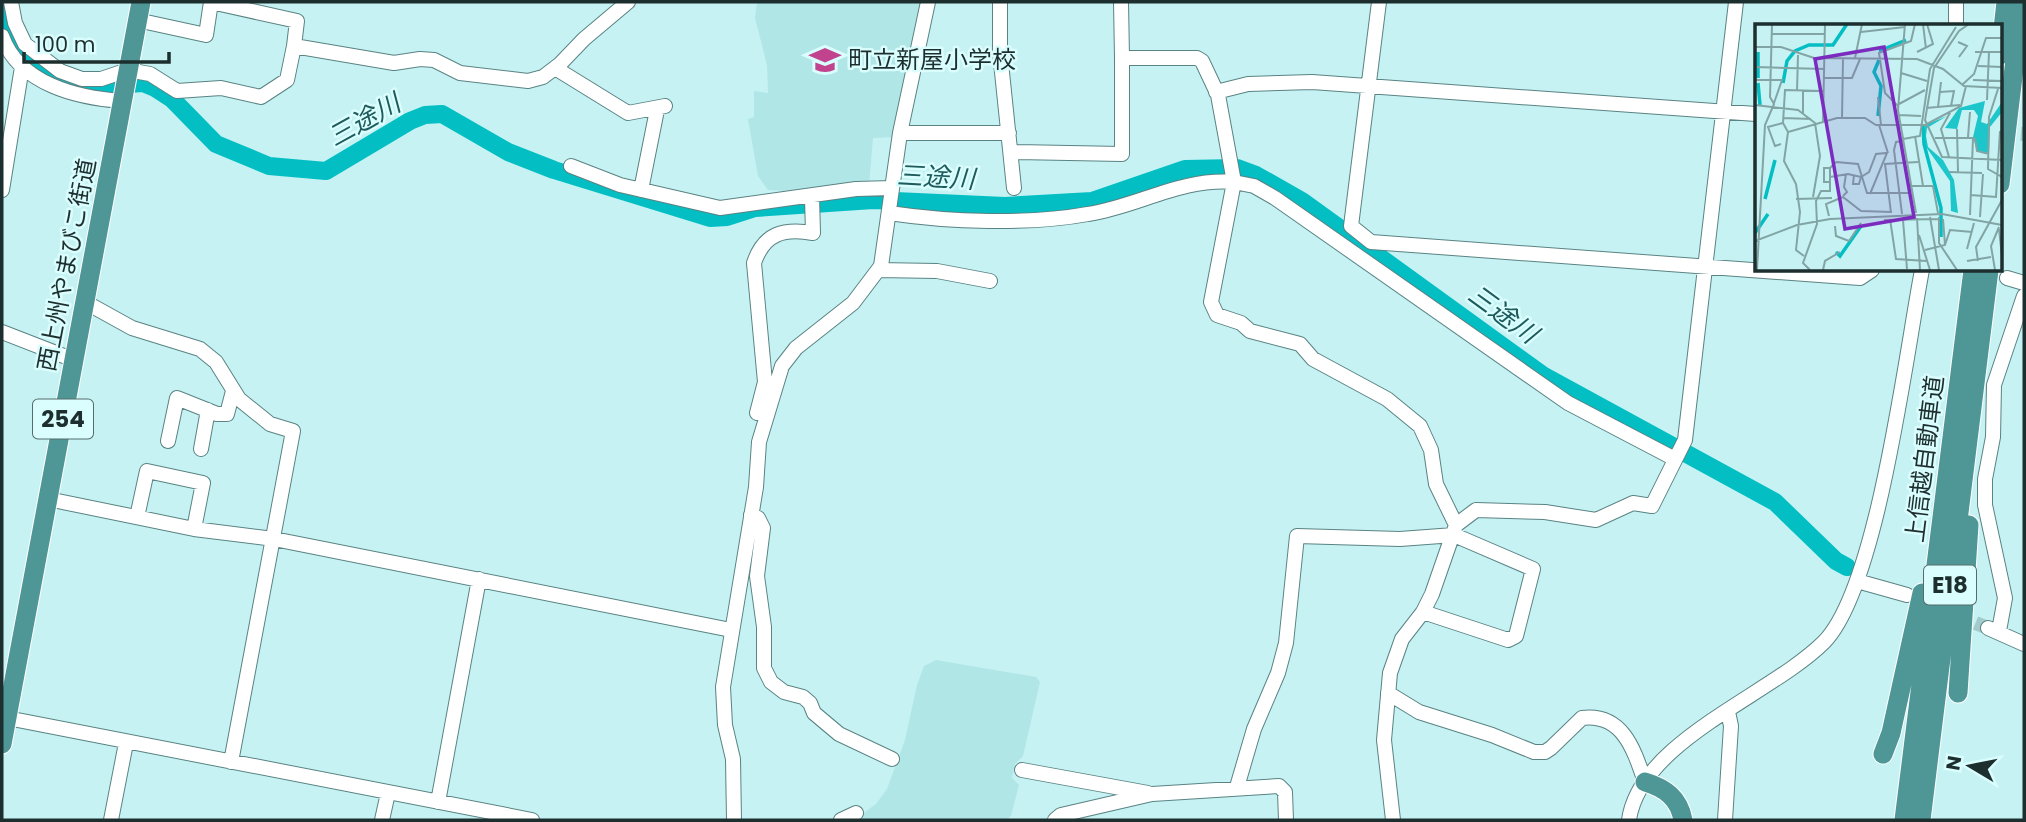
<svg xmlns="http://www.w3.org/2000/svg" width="2026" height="822" viewBox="0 0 2026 822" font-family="Poppins,'Noto Sans JP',sans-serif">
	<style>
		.built { fill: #b1e6e7 }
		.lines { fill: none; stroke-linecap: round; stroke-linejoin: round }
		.river { stroke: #03bfc3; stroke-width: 18 }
		.minor-tunnel { stroke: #a4cbcc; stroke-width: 14; stroke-dasharray: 14 7; stroke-linecap: butt }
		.minor-casing { stroke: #5a8383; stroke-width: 16 }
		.highway-casing { stroke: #fff; stroke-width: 21 }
		.minor { stroke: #fff; stroke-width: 14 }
		.highway { stroke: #4f9697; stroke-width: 19 }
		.labels { text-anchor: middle; stroke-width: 5; stroke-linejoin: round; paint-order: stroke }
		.shield { fill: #dafdfe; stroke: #566c6c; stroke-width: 2 }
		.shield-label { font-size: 23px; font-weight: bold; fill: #1d2e2e }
		.poi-label { font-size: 24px; fill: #1d2e2e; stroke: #dafdfe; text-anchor: start }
		.street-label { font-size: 24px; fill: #1d2e2e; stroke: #dafdfe }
		.water-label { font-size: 26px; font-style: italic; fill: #1d5b5c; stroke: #dafdfe }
		.inset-river { fill: none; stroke: #03bfc3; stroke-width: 3.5 }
		.inset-road { fill: none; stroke: #82a4a4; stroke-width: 2 }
		.view { fill: #7b2cbf; fill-opacity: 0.15; stroke: #7b2cbf; stroke-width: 3.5 }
		.inset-edge { fill: none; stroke: #1d2e2e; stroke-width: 3.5 }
	</style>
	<rect width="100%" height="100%" fill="#c6f2f3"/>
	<path class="built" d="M757 2H922L895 137 873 138 869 186 807 192 768 190 758 176 748 119 754 117V91L768 93 767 65 755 18Z
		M936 660 1036 677 1040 682 1023 756 1015 764 1012 778 1019 785 1011 816 1006 820H854L876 804 887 789 905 740 917 685 924 666Z"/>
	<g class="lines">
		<path class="river" d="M2 8 12 43 28 62 45 74 83 87 143 83 155 88 172 99 216 144 269 166 326 171 410 121 425 115 442 114 508 152 554 170 710 218 727 217 755 208 873 200 1005 206 1092 201 1185 169 1237 168 1256 175 1302 201 1544 376 1775 502 1836 561 1847 567"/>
		<path class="minor-tunnel" d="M2000 132 2024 134
			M1956 615 1988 628"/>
		<g class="minor-casing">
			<path id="minor" d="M11 2 15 23 25 44 60 71 82 79H101L128 70 150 74 177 91 221 88 261 97 287 80 294 46 394 63 420 59 434 60 460 73 528 81 543 77 560 64 584 39 628 2
				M211 2 297 21 294 46
				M1000 2V53L1014 188
				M1379 2 1351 226 1371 242 1860 278 1872 270
				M137 20 206 35 211 2
				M1956 26V2
				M2 36C19 84 77 98 123 101
				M555 68 628 113 665 106
				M1216 92 1248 84 1312 82 1756 114
				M900 133H1009
				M1011 152 1122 154V58
				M571 166 620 185 720 208 856 189 892 188
				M2 190 22 67
				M641 190 657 110
				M889 213C949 222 1028 225 1088 214 1140 206 1179 178 1234 182L1218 95 1202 61 1197 58H1122L1121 2
				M878 270 937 271 990 281
				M2007 278 2024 283
				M85 302 132 328 200 349 216 362 239 399 270 424 293 431 231 762
				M2 332 74 360
				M757 413 765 382 754 263C764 233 784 228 813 233L812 197
				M168 441 177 398 217 414H227L233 391
				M201 449 208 410
				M48 499 194 529 274 539 731 630
				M751 515 758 518 763 528 757 576 764 627V668L771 682 784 692 803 697 810 703 814 713 839 734 892 759
				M137 517 147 471 203 483 194 529
				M1456 525 1436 484 1431 450 1420 426 1387 399 1313 359 1300 344 1250 331 1241 323 1217 315 1211 302 1234 182 1254 186 1275 198 1568 403 1675 459
				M1857 581 1907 595
				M1988 628 2024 644
				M1999 631 2005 598 1985 505V479L1993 437 1994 385 2024 296
				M1388 693 1419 712 1492 735 1534 752H1545L1551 748 1582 718C1623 713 1634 750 1645 782
				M2 717 532 820
				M1022 770 1148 793
				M1237 787 1254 729 1278 673 1286 643 1297 536 1400 539 1454 535 1533 569 1516 636 1508 640 1423 612
				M438 802 479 579
				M111 820 126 743
				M382 820 388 793
				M734 820 733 759 725 725 723 687 756 487 759 442 782 366 796 348 853 303 881 266 900 133 928 2
				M841 820 856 813
				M1055 820 1061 815 1152 794 1279 786 1285 792 1286 820
				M1393 820 1384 740 1390 673 1402 639 1423 612 1432 594 1456 525 1476 510 1545 512 1596 520 1633 503 1652 506 1685 440 1736 2
				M1629 820C1640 741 1771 695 1824 642 1878 587 1906 352 1922 270
				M1725 820 1731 726 1728 712"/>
		</g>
		<g class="highway-casing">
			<path id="highway" d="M2000 55 2006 2
				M2000 184 2022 2
				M1958 693 1969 525
				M2 744 141 2
				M1883 754 1891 733 1922 593
				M1645 782C1665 788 1679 798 1683 820
				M1904 820 1973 270
				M1921 820 1989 270"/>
		</g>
		<use href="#minor" class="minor"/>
		<use href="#highway" class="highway"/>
	</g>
	<defs>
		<g id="school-bare" transform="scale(2.415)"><path d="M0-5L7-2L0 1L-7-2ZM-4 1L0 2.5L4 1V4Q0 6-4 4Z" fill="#c1428d" stroke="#dafdfe" stroke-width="2.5" paint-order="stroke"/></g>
	</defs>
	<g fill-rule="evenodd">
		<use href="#school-bare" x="825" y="60"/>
	</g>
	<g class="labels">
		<g class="shield">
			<rect x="33" y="399.5" width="60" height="39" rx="5"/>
			<rect x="1924" y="565.5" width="52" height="39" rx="5"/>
		</g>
		<g class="shield-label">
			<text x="63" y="427">254</text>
			<text x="1950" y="593">E18</text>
		</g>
		<g class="poi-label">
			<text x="848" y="68">町立新屋小学校</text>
		</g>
		<g class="street-label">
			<text transform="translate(67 265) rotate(-79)" y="8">西上州やまびこ街道</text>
			<text transform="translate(1925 459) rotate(-83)" y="8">上信越自動車道</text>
		</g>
		<g class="water-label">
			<text transform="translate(364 120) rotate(-29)" y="9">三途川</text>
			<text transform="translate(936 177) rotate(3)" y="9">三途川</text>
			<text transform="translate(1503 314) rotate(36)" y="9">三途川</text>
		</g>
	</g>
	<g transform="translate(1755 24)">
		<rect width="247" height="247" fill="#c6f2f3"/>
		<path d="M230 77 226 98 232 100 247 78V88L235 103 234 129 222 127 218 113 223 92 219 86H207L202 105 190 104 204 84ZM192 92 172 104 171 112 173 123 188 136 199 156 203 189 196 187 195 157 169 120 170 101Z" fill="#1cc6ca"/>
		<path class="inset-river" d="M124 27 151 16M3 54V28M3 59 5 81M28 59 32 37 40 27 54 21H78L92 0M123 92 126 62 119 48 124 36M168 101 169 120 186 184V213M10 175 20 136M0 209 13 190M81 228 85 232 106 202"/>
		<path class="inset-road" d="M150 0 143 86 161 189M168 0 171 25M214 0 204 7 179 44 170 96 187 133 247 136M106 8 150 3M17 10H70M203 18 212 22 204 33M0 23H26L59 34 162 35 188 45 209 62 247 64M162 28 178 20 172 0M220 28H247M100 34 107 0M223 42 247 43M0 43 69 45M146 49 172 57M69 54H97L105 35M0 56H27L19 79M218 56 247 57M208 60 219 50 231 14H247M243 65 234 93 233 145 247 153M42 67 43 31M185 68 199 67 196 82M123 73 126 101M232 76 234 28M144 80 170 66M0 81 43 86 60 99 65 132 58 173M143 82 130 69 124 29 156 17 160 0M183 83 186 58M171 84 205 81M48 89V67M144 91 166 92M29 94 56 95M87 94 88 35M68 97 70 0M124 101 133 129M202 105 203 148M33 108 28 99 30 66 68 67M160 112 168 162M213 113 215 88M180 114H218L215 191M220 114 222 127 234 130M148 115 165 112 175 45 201 3M26 120 20 122 13 103 28 99M194 133 186 105 196 87M81 138 103 140 112 169H156M75 144H69V158H75M194 148 227 149M99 151 98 160H104L106 153M75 153 93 150 106 153M106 153 114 148 121 130 132 129 115 170M155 162H178L183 189M215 171 242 173M88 172 92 168 89 163 91 150M88 173 106 187 137 188M241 173 245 107M41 175 77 174M136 189 130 140 163 138M147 190 139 126 141 118 148 117M74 192 71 180 88 173M175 193 184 246M184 193V219L202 246M225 193 228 150M162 194 165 246M135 195 141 235 172 237M188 195 190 221M129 196 184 195M148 196 152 245M80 202 81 212 94 217M244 205 247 233M164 211 175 246M0 217 42 201 75 195 187 190 247 201M94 217 106 199M212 225 219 199M170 226 190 221 195 206 217 208M49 232 41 226 45 188 41 160 29 137 33 108 82 94H110L121 101H170L206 82 211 62M212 237 236 233M223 237 221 223 247 176M2 246 10 101 19 80 15 73 17 0M55 246 48 239 62 200 61 177 66 167H75V144L81 138M68 246 70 237 85 228M240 246 236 222 244 203"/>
		<path class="view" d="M129 23 159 193 90 205 60 35Z"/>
		<rect width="247" height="247" class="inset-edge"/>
	</g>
	<rect width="2026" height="822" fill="none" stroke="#1d2e2e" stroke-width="7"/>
	<g transform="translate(1970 766) rotate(280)" stroke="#dafdfe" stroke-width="5" paint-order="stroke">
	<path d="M0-5L12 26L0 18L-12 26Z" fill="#1d2e2e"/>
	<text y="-10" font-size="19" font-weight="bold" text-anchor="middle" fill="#1d2e2e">N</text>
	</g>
	<path d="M24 52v10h145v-10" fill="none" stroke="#1d2e2e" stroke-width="3.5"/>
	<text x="35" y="52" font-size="21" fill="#1d2e2e" stroke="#dafdfe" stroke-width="5" paint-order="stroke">100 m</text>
</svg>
